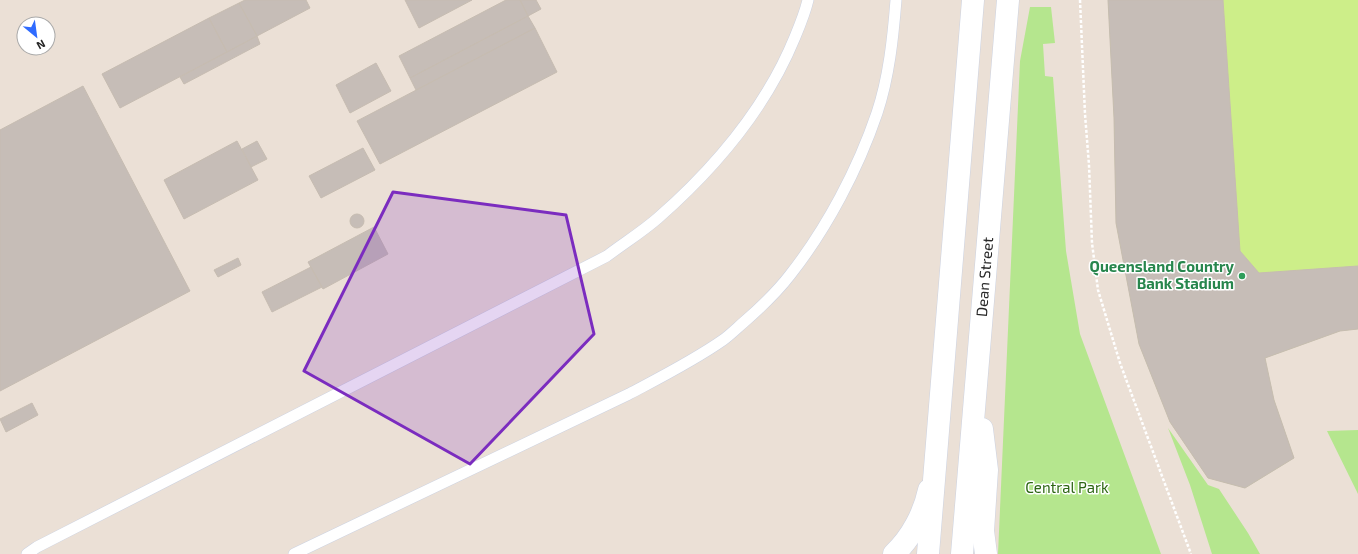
<svg xmlns="http://www.w3.org/2000/svg" width="1358" height="554" viewBox="0 0 1358 554" font-family="'Exo 2',sans-serif">
	<style>
		.green { fill: #b5e68e }
		.pitch { fill: #cdee89 }
		.building { fill: #c6bdb7; stroke: #c6bcb1 }
		.lines { fill: none; stroke-linecap: round; stroke-linejoin: round }
		.lane-casing { stroke: #ccd2e1; stroke-width: 12 }
		.street-casing { stroke: #ccd2e1; stroke-width: 23 }
		.secondary-casing { stroke: #ccd2e1; stroke-width: 23 }
		.path { stroke: #fff; stroke-width: 2.5; stroke-dasharray: 3 2; stroke-linecap: butt }
		.lane { stroke: #fff; stroke-width: 11 }
		.street { stroke: #fff; stroke-width: 22 }
		.secondary { stroke: #fff; stroke-width: 22 }
		.marked { fill: #7b2cbf; fill-opacity: 0.2; stroke: #7b2cbf; stroke-width: 3; stroke-linejoin: round }
		.leisure-dot { fill: #2e9e5b; stroke: #fff; stroke-width: 1.5 }
		.labels { text-anchor: middle; stroke-width: 3; stroke-linejoin: round; paint-order: stroke }
		.leisure-label { font-size: 15px; font-weight: bold; fill: #27864d; stroke: #fff; text-anchor: end }
		.street-label { font-size: 15px; fill: #272727; stroke: #fff }
		.park-label { font-size: 15px; fill: #2d6614; stroke: #fff }
	</style>
	<rect width="100%" height="100%" fill="#ebe0d6"/>
	<path class="green" d="M1030 7H1051L1055 43 1043 44 1045 76 1053 77 1066 251 1080 334 1161 554H998L1020 61Z
		M1168 428 1208 485 1219 489 1248 533 1260 554H1212L1190 485Z
		M1358 430V494L1327 431Z"/>
	<path class="pitch" d="M1108 0H1358V329L1340 331 1265 358 1274 400 1294 458 1245 488 1208 478 1170 422 1139 344 1116 223 1114 118Z"/>
	<path class="building" d="M245 0H306L310 8 257 36 239 3Z
		M405 0H472L419 28Z
		M506 0H520L528 16 410 78 399 56Z
		M520 0H536L541 9 528 16Z
		M1108 0H1223L1240 251 1259 273 1358 266V329L1340 331 1265 358 1274 400 1294 458 1245 488 1208 478 1170 422 1139 344 1116 223 1114 118Z
		M239 3 257 36 227 52 209 18Z
		M528 16 535 28 416 90 410 78Z
		M209 18 227 52 120 108 102 74Z
		M535 28 557 72 380 164 357 121Z
		M257 36 260 44 184 84 180 77Z
		M376 63 391 91 350 113 336 85Z
		M83 86 190 291 0 391V130Z
		M237 141 258 180 184 219 164 180Z
		M257 141 267 159 251 167 242 149Z
		M363 148 375 170 321 198 309 176Z
		M350 221a7 7 0 1 1 14 0a7 7 0 1 1-14 0Z
		M374 227 388 254 323 289 308 262Z
		M238 258 241 265 218 277 214 270Z
		M311 267 322 287 272 312 262 292Z
		M32 403 38 415 6 432 0 419Z"/>
	<g class="lines">
		<g class="lane-casing">
			<path id="lane" d="M27 554 37 547 607 256C624 243 642 232 658 218 715 168 766 108 795 37 800 25 805 13 808 0
				M294 554 629 394C661 377 693 361 723 340 730 335 737 328 744 322 760 308 777 292 790 275 827 228 858 169 877 113 889 77 893 38 896 0"/>
		</g>
		<g class="street-casing">
			<path id="street" d="M894 554C912 537 924 513 929 490"/>
		</g>
		<g class="secondary-casing">
			<g id="secondary">
				<path d="M982 429 987 470 983 531 986 554"/>
				<path d="M928 554 973 0"/>
				<path id="s1" d="M962 554 1008 0"/>
			</g>
		</g>
		<path class="path" d="M1080 0 1085 114 1089 165 1092 243 1098 290 1120 363 1191 554"/>
		<use href="#lane" class="lane"/>
		<use href="#street" class="street"/>
		<use href="#secondary" class="secondary"/>
	</g>
	<path class="marked" d="M393 192 566 215 594 334 470 464 304 371Z"/>
	<circle class="leisure-dot" cx="1242" cy="276" r="4"/>
	<g class="labels">
		<g class="leisure-label">
			<text x="1234" y="272">Queensland Country<tspan x="1234" dy="17">Bank Stadium</tspan></text>
		</g>
		<g class="street-label">
			<text dy="5" stroke="none"><textPath href="#s1" startOffset="278">Dean Street</textPath></text>
		</g>
		<g class="park-label">
			<text x="1067" y="493">Central Park</text>
		</g>
	</g>
	<g transform="translate(36 36) rotate(151)"><circle r="19" fill="#ffffff" stroke="#a9a9a9"/>
	<path d="M0-3L7 15L0 10L-7 15Z" fill="#2f6bff"/>
	<text y="-6" font-size="11" font-weight="bold" text-anchor="middle" fill="#272727">N</text>
	</g>
</svg>
